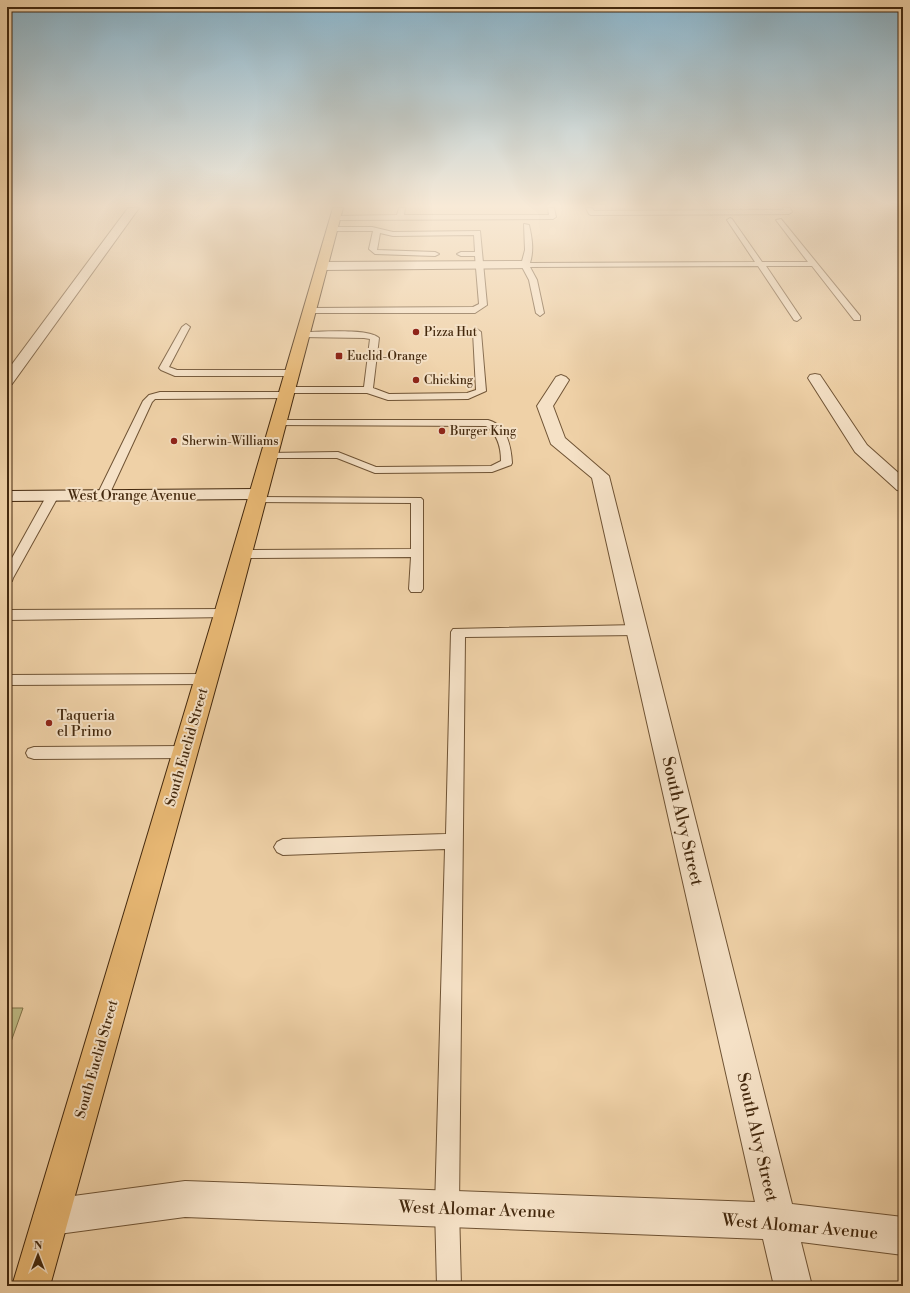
<svg xmlns="http://www.w3.org/2000/svg" width="910" height="1293" viewBox="0 0 910 1293" font-family="'Libre Bodoni',serif">
	<style>
		.green { fill: #bdba84; stroke: #807249 }
		.lines { fill: none; stroke-linecap: round; stroke-linejoin: round }
		.lane-casing { stroke: #6f5334; stroke-width: 2 }
		.street-casing { stroke: #6f5334; stroke-width: 2 }
		.secondary-casing { stroke: #44290e; stroke-width: 2 }
		.primary-casing { stroke: #44290e; stroke-width: 2 }
		.lane { fill: #f5e1c6; fill-rule: evenodd }
		.street { fill: #f5e1c6; fill-rule: evenodd }
		.secondary { fill: #f5e1c6; fill-rule: evenodd }
		.primary { fill: #e8b874; fill-rule: evenodd }
		.poi-dot { fill: #8f2418; stroke: #f5e1c6; stroke-width: 1.5 }
		.labels { text-anchor: middle; stroke-width: 4; stroke-linejoin: round; paint-order: stroke }
		.far-poi-label { font-size: 12px; fill: #44290e; stroke: #f5e1c6; text-anchor: start }
		.street-label { font-size: 14px; fill: #44290e; stroke: #f5e1c6 }
		.poi-label { font-size: 14px; fill: #44290e; stroke: #f5e1c6; text-anchor: start }
		.near-street-label { font-size: 17px; fill: #44290e; stroke: #f5e1c6 }
	</style>
	<rect width="100%" height="100%" fill="#efd1a7"/>
	<filter id="stains"><feTurbulence type="fractalNoise" baseFrequency=".005" numOctaves="4"/><feColorMatrix values="0 0 0 0 .2 0 0 0 0 .09 0 0 0 0 .02 0 0 0 .5 -.17"/></filter>
	<radialGradient id="worn" r=".72"><stop offset=".6" stop-color="#630" stop-opacity="0"/><stop offset="1" stop-color="#630" stop-opacity=".3"/></radialGradient>
	<path class="green" d="M7 1008H23L7 1053Z"/>
	<g class="lines">
		<g class="lane-casing">
			<path id="lane" d="M399 208H405L404 215H549L548 208H554L556 217 553 219 334 220 331 218 334 216 397 215Z
				M586 208H592L594 211 784 210 783 208H790L792 212 789 214 591 215 589 214Z
				M730 218 732 219 762 262H808L776 220 781 219 860 316V320H854L812 266H766L801 318 797 321 794 320 758 266 530 267 537 280 544 313 540 316 536 313 529 280 521 265 525 250 524 224 529 225C532 238 534 250 530 263L755 262 727 220Z
				M372 227 393 232 480 231 487 305 475 313H308L307 311 311 308 473 307 479 304 475 256H461L457 254 461 252H475L474 235 393 236 380 233 377 250 435 252 439 254 435 256 375 254 369 249 373 231H331L327 229 331 227Z
				M186 324 190 327 169 367 177 370H291L296 373 291 376H175L161 370 159 368 182 327Z
				M477 329 481 332 486 391 468 399 388 400 367 393H289L291 395 289 397 286 398 155 399 152 402 109 495 103 498 97 495 143 401 149 395 160 392H284L282 390 284 388 287 387H364L370 339 364 338 301 337V333L304 332C320 332 369 328 379 338L373 388 389 394 467 393 476 390 473 332Z
				M277 420H488C507 425 511 446 512 463L511 465 492 472 375 473 337 458H264L263 456 264 454 268 453 338 452 376 467 491 466 501 461C501 447 498 435 486 426L273 425 272 423Z
				M53 492 59 495 13 578 12 581 7 582V567L47 495Z
				M256 497 421 498 423 500V589L421 592H411L409 589 411 557 241 558 235 554 241 550 411 549V503L252 502 250 500 252 498Z
				M225 609 230 611 232 614 230 617 7 620V610Z
				M637 625 642 627 644 630 642 633 637 635 465 637 459 1208 461 1286H437L435 1208 445 849 283 855 277 852 274 847 277 842 283 839 446 834 451 632 453 629Z
				M206 674 211 675 213 679 211 683 206 684 7 685V675Z
				M185 746 191 748 193 752 191 756 185 758 34 759 28 757 26 753 28 749 34 747Z"/>
		</g>
		<g class="street-casing">
			<path id="street" d="M128 208H139L12 384 7 386V371Z
				M525 261 531 265 529 268 323 270 317 266 323 262Z
				M815 374 820 375 867 445 903 477V491L897 490 855 452 808 378 810 375Z
				M561 375 566 377 569 380 553 406 565 438 609 476 792 1204 903 1217V1255L801 1242 812 1286H774L763 1239 185 1217 51 1235 38 1230 33 1217 38 1204 51 1199 185 1181 755 1202 592 478 551 444 537 406 556 377Z"/>
		</g>
		<g class="secondary-casing">
			<path id="secondary" d="M258 489 264 490 267 494 264 498 258 499 7 501V491Z"/>
		</g>
		<g class="primary-casing">
			<path id="primary" d="M333 208H343L236 614 50 1286H12L214 614Z"/>
		</g>
		<use href="#lane" class="lane"/>
		<use href="#street" class="street"/>
		<use href="#secondary" class="secondary"/>
		<use href="#primary" class="primary"/>
	</g>
	<linearGradient id="sky" x2="0" y2="1"><stop stop-color="#89b5cd"/><stop offset="0.53" stop-color="#f8ead7"/><stop offset="1" stop-color="#f8ead7" stop-opacity="0"/></linearGradient>
	<rect width="910" height="389" fill="url(#sky)"/>
	<g class="poi-dot">
		<circle cx="416" cy="332" r="4"/>
		<rect x="335" y="352" width="8" height="8" rx="2"/>
		<circle cx="416" cy="380" r="4"/>
		<circle cx="442" cy="431" r="4"/>
		<circle cx="174" cy="441" r="4"/>
		<circle cx="49" cy="723" r="4"/>
	</g>
	<g class="labels">
		<g class="far-poi-label">
			<text x="424" y="336">Pizza Hut</text>
			<text x="347" y="360">Euclid-Orange</text>
			<text x="424" y="384">Chicking</text>
			<text x="450" y="435">Burger King</text>
			<text x="182" y="445">Sherwin-Williams</text>
		</g>
		<g class="street-label">
			<text x="132" y="500">West Orange Avenue</text>
			<text transform="translate(186 747) rotate(-74)" y="5">South Euclid Street</text>
			<text transform="translate(96 1059) rotate(-74)" y="5">South Euclid Street</text>
		</g>
		<g class="poi-label">
			<text x="57" y="720">Taqueria<tspan x="57" dy="16">el Primo</tspan></text>
		</g>
		<g class="near-street-label">
			<text transform="translate(683 821) rotate(77)" y="6">South Alvy Street</text>
			<text transform="translate(758 1137) rotate(77)" y="6">South Alvy Street</text>
			<text transform="translate(477 1209) rotate(2)" y="6">West Alomar Avenue</text>
			<text transform="translate(800 1226) rotate(5)" y="6">West Alomar Avenue</text>
		</g>
	</g>
	<rect width="910" height="1293" fill="none" stroke="#efd1a7" stroke-width="24"/>
	<rect x="8" y="8" width="894" height="1277" fill="none" stroke="#44290e" stroke-width="2"/>
	<rect x="12" y="12" width="886" height="1269" fill="none" stroke="#44290e"/>
	<g transform="translate(38 1255)" stroke="#f5e1c6" stroke-width="3" paint-order="stroke">
	<path d="M0-3L7 15L0 10L-7 15Z" fill="#44290e"/>
	<text y="-6" font-size="11" font-weight="bold" text-anchor="middle" fill="#44290e">N</text>
	</g>
	<rect width="100%" height="100%" filter="url(#stains)"/>
	<rect width="100%" height="100%" fill="url(#worn)"/>
</svg>
